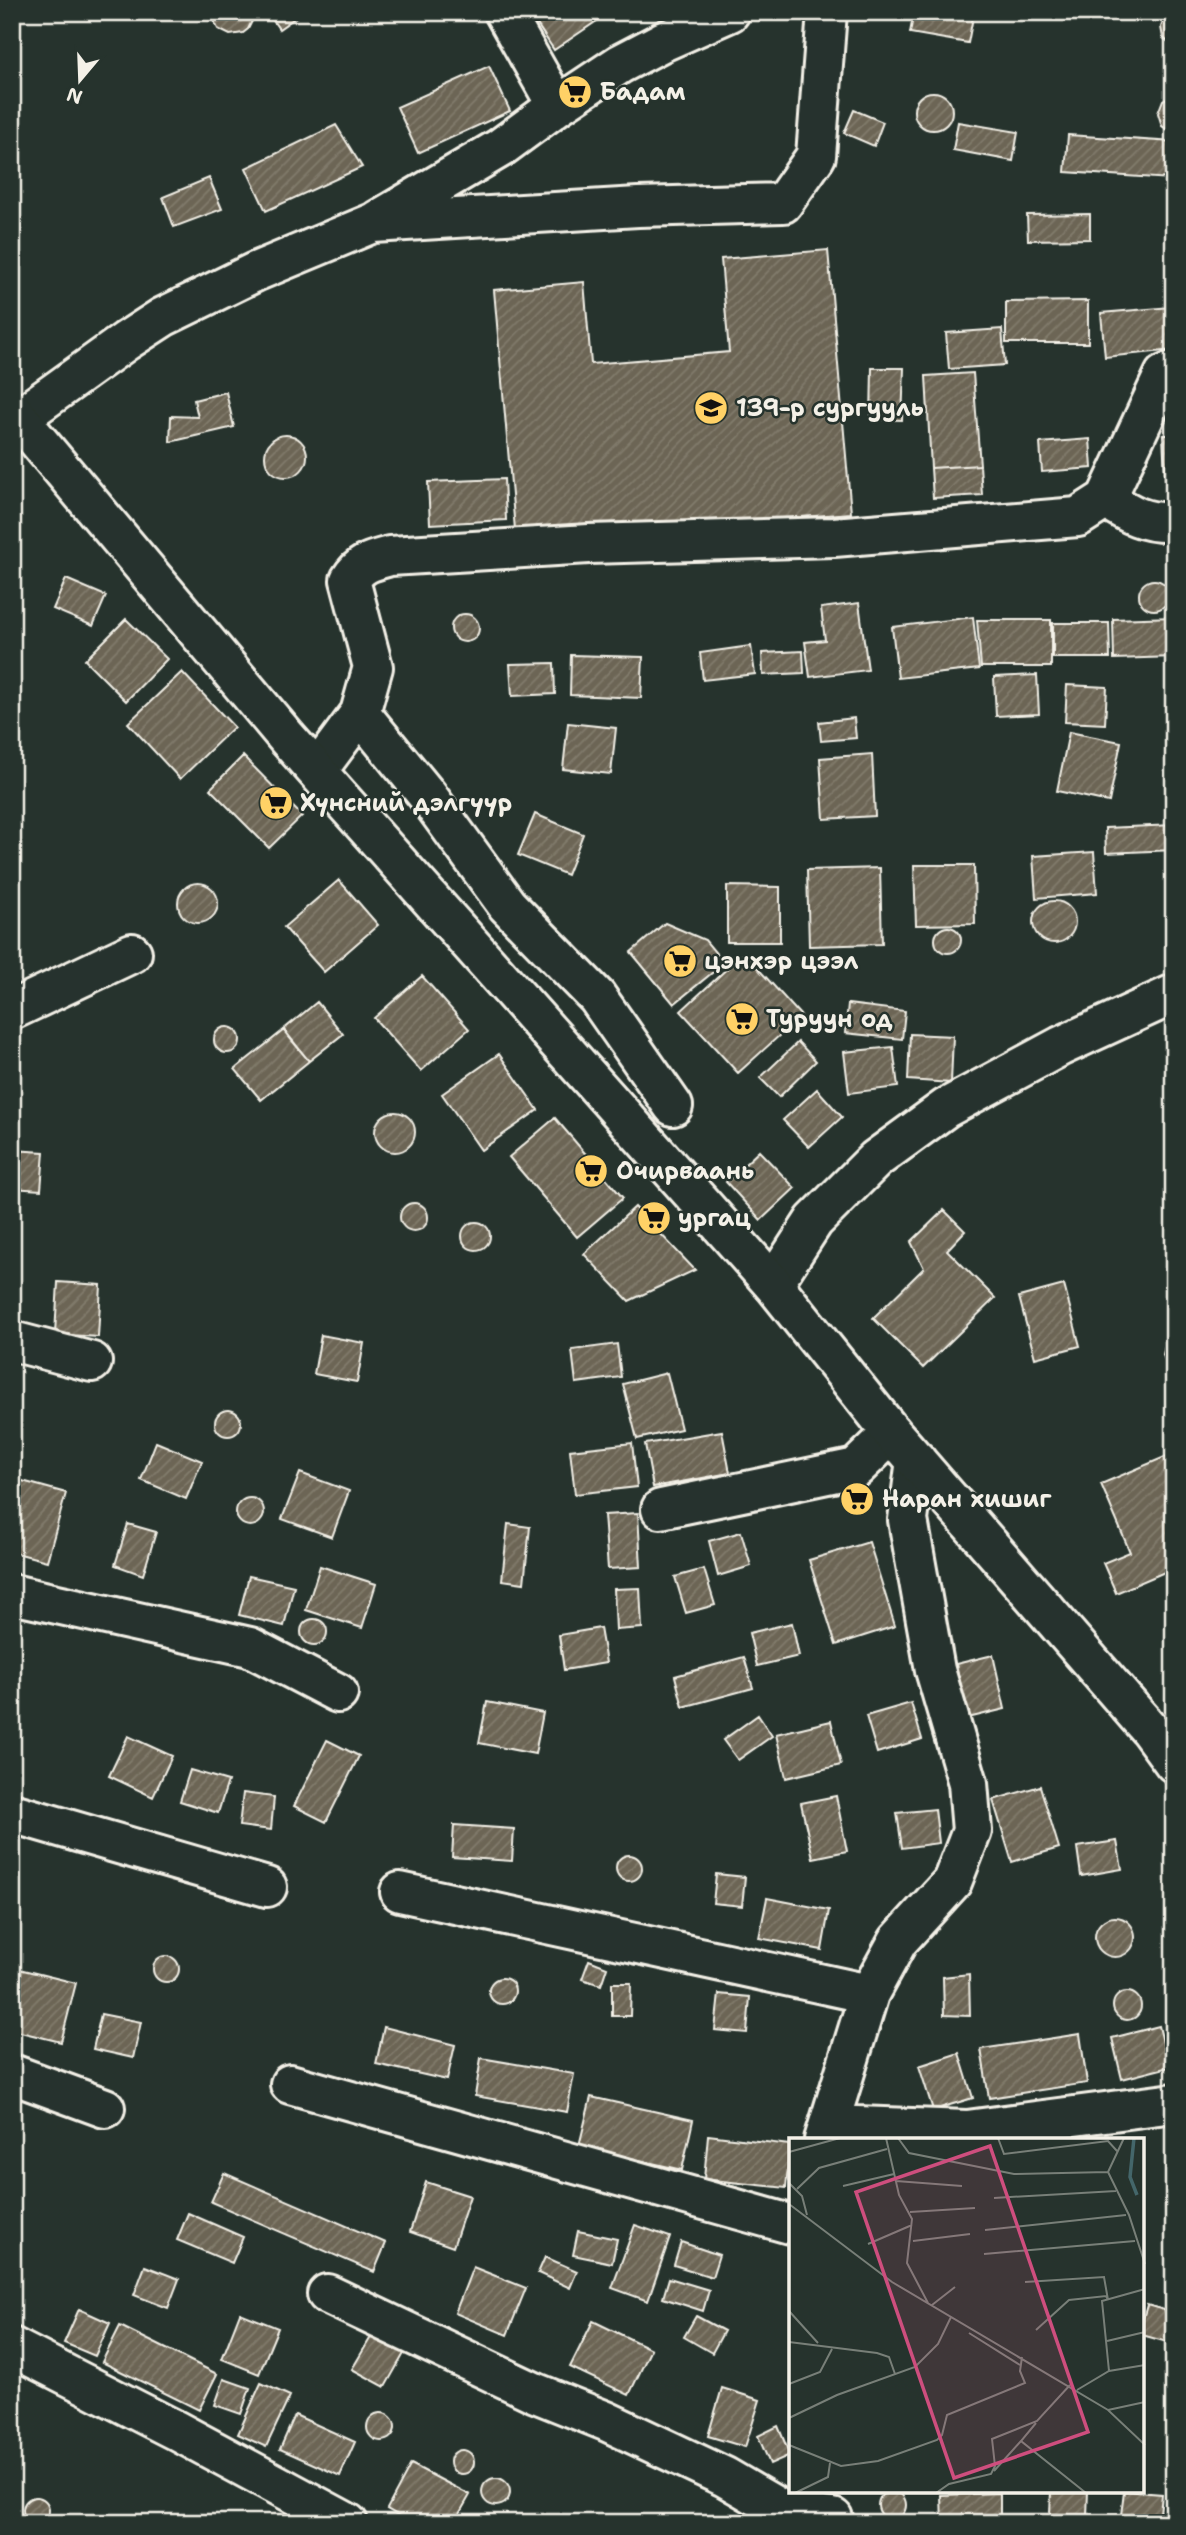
<svg xmlns="http://www.w3.org/2000/svg" width="1186" height="2535" viewBox="0 0 1186 2535" font-family="'Shantell Sans',sans-serif">
	<style>
		.building { fill: url(#building-hatch); stroke: #f4f1e8; stroke-width: 2 }
		.lines { fill: none; stroke-linecap: round; stroke-linejoin: round }
		.minor-casing { stroke: #f4f1e8; stroke-width: 44 }
		.major-casing { stroke: #f4f1e8; stroke-width: 44 }
		.minor { stroke: #26332d; stroke-width: 38 }
		.major { stroke: #26332d; stroke-width: 38 }
		.labels { text-anchor: middle; stroke-width: 5; stroke-linejoin: round; paint-order: stroke }
		.poi-label { font-size: 24px; font-weight: bold; fill: #f4f1e8; stroke: #26332d; text-anchor: start }
		.inset-river { fill: none; stroke: #44666a; stroke-width: 3.5 }
		.inset-road { fill: none; stroke: #787f78; stroke-width: 2 }
		.view { fill: #ce4e7e; fill-opacity: 0.15; stroke: #ce4e7e; stroke-width: 3.5 }
		.inset-edge { fill: none; stroke: #f4f1e8; stroke-width: 3.5 }
	</style>
	<defs>
		<pattern id="building-hatch" width="6" height="6" patternUnits="userSpaceOnUse" patternTransform="scale(1.75)"><rect width="6" height="6" fill="#6c6555"/><path d="M-1 1l2-2M0 6l6-6M5 7l2-2" fill="none" stroke="#827c6d"/></pattern>
	</defs>
	<rect width="100%" height="100%" fill="#26332d"/>
	<filter id="ink" filterUnits="userSpaceOnUse"><feTurbulence type="fractalNoise" baseFrequency=".0143" numOctaves="2"/><feDisplacementMap in="SourceGraphic" scale="14" xChannelSelector="R" yChannelSelector="G"/><feConvolveMatrix kernelMatrix="1 2 1 2 8 2 1 2 1" color-interpolation-filters="sRGB"/></filter>
	<g filter="url(#ink)">
		<path class="building" d="M214 12H253L254 17 248 29 243 33 230 35 218 29 215 23Z
			M267 12H303L279 29Z
			M529 12H610L554 50Z
			M914 12H974L968 43 910 33Z
			M1174 12V46L1163 38 1161 27 1165 17Z
			M489 66 510 111 418 153 397 107Z
			M914 111a19 19 0 1 1 38 0a19 19 0 1 1-38 0Z
			M1174 94V134L1162 126 1158 113 1163 100Z
			M854 110 883 122 874 146 844 133Z
			M958 122 1018 132 1013 161 953 150Z
			M336 125 362 167 266 211 246 168Z
			M1068 135 1174 142 1171 179 1065 172Z
			M209 178 222 209 174 227 163 197Z
			M1090 214V239L1028 240 1027 215Z
			M828 250 851 513 516 541 494 290 584 282 591 364 729 352 721 259Z
			M1088 301V343H1006V302Z
			M1171 307 1174 350 1105 357 1101 313Z
			M1002 329 1005 365 949 369 946 333Z
			M872 368H904L902 420 871 419Z
			M973 373 980 465 931 468 926 376Z
			M226 392 234 427 170 442 171 416 198 417 194 400Z
			M1163 435H1174V491L1166 492Z
			M265 456a21 21 0 1 1 42 0a21 21 0 1 1-42 0Z
			M1090 439 1092 468 1042 472 1040 443Z
			M980 465 982 495 933 498 931 468Z
			M504 479 506 520 430 524 428 482Z
			M66 579 106 596 93 626 53 609Z
			M1139 595a15 15 0 1 1 30 0a15 15 0 1 1-30 0Z
			M859 603 868 670 810 677 805 642 825 640 821 608Z
			M451 628a14 14 0 1 1 28 0a14 14 0 1 1-28 0Z
			M973 617 979 669 898 678 892 627Z
			M1174 617V657L1114 659 1113 619Z
			M126 619 167 659 126 701 85 660Z
			M977 620H1051V667H981Z
			M1053 623H1109L1110 658H1053Z
			M751 646 755 674 703 680 700 653Z
			M803 651 804 673 763 675 762 653Z
			M571 655 643 657 641 698 570 695Z
			M554 663 555 694 512 696 510 664Z
			M182 672 234 727 180 779 128 723Z
			M1037 675 1039 714 996 716 994 677Z
			M1067 685 1107 687 1105 724 1065 722Z
			M854 718 856 738 821 741 819 722Z
			M568 723 616 728 611 774 563 769Z
			M1069 732 1121 742 1109 802 1057 791Z
			M872 754 875 816 824 819 820 758Z
			M243 756 302 816 269 848 210 789Z
			M535 814 583 834 567 875 518 855Z
			M1174 825V850L1106 853 1105 828Z
			M1094 852 1097 893 1036 898 1033 856Z
			M914 865H974L975 924 916 925Z
			M880 868 882 944 809 946 807 870Z
			M339 880 378 925 324 972 284 927Z
			M178 903a20 20 0 1 1 40 0a20 20 0 1 1-40 0Z
			M727 886 780 887V942H727Z
			M1033 922a21 21 0 1 1 42 0a21 21 0 1 1-42 0Z
			M665 923 705 940 724 963 674 1004 631 952Z
			M935 940a13 13 0 1 1 26 0a13 13 0 1 1-26 0Z
			M744 953 801 1016 738 1073 681 1011Z
			M422 976 469 1029 421 1071 374 1018Z
			M317 1002 343 1034 309 1061 283 1030Z
			M848 1004 905 1011 902 1039 845 1033Z
			M214 1040a13 13 0 1 1 26 0a13 13 0 1 1-26 0Z
			M284 1030 309 1061 261 1100 235 1069Z
			M910 1034 953 1036 951 1083 908 1080Z
			M798 1042 816 1061 779 1097 760 1078Z
			M893 1047 898 1087 849 1093 844 1052Z
			M499 1054 538 1110 481 1150 442 1094Z
			M817 1089 842 1117 809 1147 783 1120Z
			M375 1132a20 20 0 1 1 40 0a20 20 0 1 1-40 0Z
			M555 1118 623 1198 577 1237 509 1157Z
			M12 1150 44 1152 41 1190 12 1188Z
			M759 1151 795 1188 761 1220 726 1182Z
			M400 1217a14 14 0 1 1 28 0a14 14 0 1 1-28 0Z
			M635 1207 695 1270 629 1301 584 1254Z
			M944 1210 965 1231 947 1250 995 1298 923 1368 873 1318 924 1268 911 1242Z
			M462 1236a14 14 0 1 1 28 0a14 14 0 1 1-28 0Z
			M58 1282 101 1285 98 1337 55 1334Z
			M1064 1285 1080 1346 1035 1358 1019 1297Z
			M321 1335 364 1343 357 1382 314 1374Z
			M1174 1335V1371L1168 1367 1163 1355 1166 1342Z
			M617 1344 621 1377 576 1383 572 1350Z
			M667 1373 681 1429 637 1439 623 1384Z
			M215 1423a13 13 0 1 1 26 0a13 13 0 1 1-26 0Z
			M722 1431 730 1473 653 1487 645 1444Z
			M156 1442 202 1461 186 1499 141 1480Z
			M632 1443 637 1487 575 1494 570 1450Z
			M1167 1456 1174 1472V1568L1116 1593 1103 1563 1130 1552 1101 1484Z
			M300 1473 349 1491 332 1537 282 1519Z
			M15 1479 66 1493 47 1561 12 1552V1491Z
			M236 1512a14 14 0 1 1 28 0a14 14 0 1 1-28 0Z
			M638 1513 641 1567 608 1569 604 1515Z
			M128 1524 156 1532 143 1575 115 1565Z
			M508 1524 530 1527 524 1583 502 1580Z
			M741 1532 751 1566 718 1576 709 1541Z
			M869 1542 895 1626 836 1645 809 1560Z
			M320 1566 376 1584 362 1628 306 1610Z
			M704 1569 715 1605 686 1613 675 1577Z
			M249 1576 294 1586 284 1626 239 1615Z
			M640 1588 642 1628 616 1630 614 1589Z
			M301 1632a13 13 0 1 1 26 0a13 13 0 1 1-26 0Z
			M792 1623 799 1656 757 1666 749 1633Z
			M600 1628 606 1663 564 1670 559 1635Z
			M993 1655 1005 1709 968 1718 956 1664Z
			M744 1657 753 1688 683 1707 675 1676Z
			M487 1702 543 1713 535 1754 479 1743Z
			M911 1703 922 1739 877 1753 866 1716Z
			M758 1715 772 1736 738 1760 723 1740Z
			M831 1721 841 1765 786 1778 776 1734Z
			M128 1736 172 1756 153 1797 109 1776Z
			M327 1740 359 1756 326 1822 294 1806Z
			M190 1770 228 1781 218 1813 180 1801Z
			M1040 1786 1059 1848 1012 1862 993 1800Z
			M243 1793 274 1797 271 1830 239 1826Z
			M836 1796 847 1851 813 1858 801 1803Z
			M935 1809 939 1843 902 1848 897 1813Z
			M454 1825 514 1829 512 1861 452 1857Z
			M1117 1841 1122 1869 1081 1876 1077 1847Z
			M616 1868a13 13 0 1 1 26 0a13 13 0 1 1-26 0Z
			M716 1874 745 1877 742 1906 713 1903Z
			M767 1898 829 1910 822 1950 759 1938Z
			M1095 1937a20 20 0 1 1 40 0a20 20 0 1 1-40 0Z
			M153 1969a13 13 0 1 1 26 0a13 13 0 1 1-26 0Z
			M589 1960 607 1967 601 1985 582 1979Z
			M15 1968 76 1983 61 2042 12 2030V1977Z
			M969 1974 970 2016 944 2015 943 1977Z
			M489 1991a13 13 0 1 1 26 0a13 13 0 1 1-26 0Z
			M612 1983H631L630 2016H612Z
			M1113 2006a14 14 0 1 1 28 0a14 14 0 1 1-28 0Z
			M719 1994 750 1997 747 2033 715 2030Z
			M101 2014 141 2022 133 2058 93 2049Z
			M1159 2026 1169 2067 1122 2079 1112 2038Z
			M384 2027 455 2045 447 2080 376 2064Z
			M1080 2034 1087 2083 989 2098 981 2049Z
			M959 2053 973 2098 933 2110 919 2066Z
			M481 2058 574 2074 567 2112 475 2096Z
			M591 2097 693 2120 682 2170 579 2146Z
			M708 2135 790 2145 786 2188 704 2179Z
			M224 2173 386 2243 374 2272 211 2202Z
			M426 2182 470 2196 453 2247 410 2232Z
			M188 2213 243 2237 232 2263 177 2240Z
			M635 2225 670 2237 648 2301 612 2288Z
			M578 2231 617 2239 612 2263 573 2255Z
			M681 2242 719 2255 712 2277 674 2265Z
			M545 2257 577 2271 570 2288 538 2273Z
			M145 2266 179 2279 168 2308 134 2295Z
			M473 2267 526 2288 507 2335 455 2313Z
			M669 2278 709 2290 703 2311 663 2298Z
			M1147 2305 1174 2313V2344L1142 2335V2322Z
			M79 2309 110 2323 95 2356 64 2343Z
			M240 2313 278 2328 259 2374 222 2359Z
			M696 2316 724 2331 712 2353 684 2337Z
			M593 2321 651 2349 629 2395 570 2367Z
			M120 2326 217 2374 199 2410 102 2362Z
			M374 2332 406 2350 385 2387 352 2369Z
			M224 2379 250 2388 241 2414 215 2405Z
			M261 2383 290 2396 266 2447 238 2434Z
			M722 2388 760 2400 745 2447 708 2436Z
			M367 2427a14 14 0 1 1 28 0a14 14 0 1 1-28 0Z
			M295 2415 355 2442 340 2476 280 2449Z
			M778 2426 790 2455 770 2464 758 2436Z
			M450 2462a12 12 0 1 1 24 0a12 12 0 1 1-24 0Z
			M411 2464 470 2495 454 2523H412L387 2509Z
			M482 2492a14 14 0 1 1 28 0a14 14 0 1 1-28 0Z
			M878 2505a14 14 0 1 1 28 0a14 14 0 1 1-28 0Z
			M1051 2491H1088L1087 2516 1050 2514Z
			M1124 2491 1162 2494 1159 2523H1120Z
			M1000 2493V2523H942L941 2495Z
			M23 2510a13 13 0 1 1 26 0a13 13 0 1 1-26 0Z"/>
		<g class="lines">
			<g class="minor-casing">
				<path id="minor" d="M557 106 620 64 662 42 730 12
					M378 220 500 148 557 106 504 12
					M19 418 126 341 163 317 255 272 373 223 638 207 783 203 816 156 827 12
					M1106 499C1129 514 1145 524 1174 522
					M360 713 427 795 507 905 597 997 673 1106
					M317 771 360 713 373 667 350 580C360 563 372 561 390 556L589 544 834 537 1078 517 1106 499 1164 375 1174 371
					M12 1010 132 953
					M773 1284 814 1221 876 1159 946 1108 1061 1046 1174 994
					M12 1341 92 1362
					M661 1509 856 1468 892 1433
					M12 1594 250 1647 338 1693
					M12 1813 267 1887
					M400 1892 869 1994
					M12 2074 105 2108
					M290 2084 790 2224
					M829 2125 967 2130 1174 2103
					M824 2140 869 1994 898 1941 952 1882 972 1831 968 1783 935 1670 908 1520 916 1460
					M327 2294 536 2393 606 2421 725 2477 785 2512 833 2518
					M12 2347 177 2431 348 2523"/>
			</g>
			<g class="major-casing">
				<path id="major" d="M12 410 287 738 773 1284 892 1433 1149 1729 1174 1763"/>
			</g>
			<use href="#minor" class="minor"/>
			<use href="#major" class="major"/>
		</g>
	</g>
	<defs>
		<g id="supermarket-disc" transform="scale(1.75)"><circle r="9.5" fill="#ffd166" stroke="#26332d"/><path d="M-6-5.5h2.5l.6 2H6L4.5 2H-2.5L-4.4-4H-6ZM-1.5 3.2a1.3 1.3 0 1 0 .1 0ZM3 3.2a1.3 1.3 0 1 0 .1 0Z" fill="#111"/></g>
		<g id="school-disc" transform="scale(1.75)"><circle r="9.5" fill="#ffd166" stroke="#26332d"/><path d="M0-5L7-2L0 1L-7-2ZM-4 1L0 2.5L4 1V4Q0 6-4 4Z" fill="#111"/></g>
	</defs>
	<g fill-rule="evenodd">
		<use href="#supermarket-disc" x="575" y="92"/>
		<use href="#school-disc" x="711" y="408"/>
		<use href="#supermarket-disc" x="276" y="803"/>
		<use href="#supermarket-disc" x="680" y="961"/>
		<use href="#supermarket-disc" x="742" y="1019"/>
		<use href="#supermarket-disc" x="591" y="1171"/>
		<use href="#supermarket-disc" x="654" y="1218"/>
		<use href="#supermarket-disc" x="857" y="1499"/>
	</g>
	<g class="labels">
		<g class="poi-label">
			<text x="600" y="100">Бадам</text>
			<text x="736" y="416">139-р сургууль</text>
			<text x="300" y="811">Хүнсний дэлгүүр</text>
			<text x="704" y="969">цэнхэр цээл</text>
			<text x="766" y="1027">Туруун од</text>
			<text x="616" y="1179">Очирваань</text>
			<text x="678" y="1226">ургац</text>
			<text x="882" y="1507">Наран хишиг</text>
		</g>
	</g>
	<g transform="translate(789 2138)">
		<rect width="355" height="355" fill="#26332d"/>
		<path class="inset-river" d="M345 0 341 39 348 57"/>
		<path class="inset-road" d="M97 0 110 57 123 81 118 125 139 165M109 0 120 15 225 36 319 34M209 0 215 16 319 3 328 13M335 0 319 34 340 77 356 126M0 14 51 0M107 43 173 48M0 45 13 58 18 77M54 48 105 36M8 51 30 30 98 11M205 60 327 53M0 66 103 144 319 272 356 307M121 74 186 70M196 92 337 77M124 103 181 96M79 106 123 87M195 116 346 103M236 144 315 139 319 162 317 158 280 162 247 192M143 167 166 149M0 173 29 205M180 195 231 227M318 203 356 194M0 204 88 215 100 219 106 236M320 233 313 163 356 151M0 246 31 234 43 211M288 252 320 233 356 227M319 272 356 264M0 280 48 257 126 229 149 206 162 179M247 285 232 303 297 355M0 307 52 328 89 323 148 302 153 297 158 277 236 245 231 233 233 219M205 333 232 303M6 355 39 339 41 325M147 355 160 346 202 336 206 328 203 301 248 283 281 247"/>
		<path class="view" d="M201 8 299 294 165 340 67 54Z"/>
		<rect width="355" height="355" class="inset-edge"/>
	</g>
	<rect width="1186" height="2535" fill="none" stroke="#26332d" stroke-width="42"/>
	<rect x="21" y="21" width="1144" height="2493" fill="none" stroke="#f4f1e8" stroke-width="2.5" filter="url(#ink)"/>
	<g transform="translate(80 80) rotate(199)" stroke="#26332d" stroke-width="5" paint-order="stroke">
	<path d="M0-5L12 26L0 18L-12 26Z" fill="#f4f1e8"/>
	<text y="-10" font-size="19" font-weight="bold" text-anchor="middle" fill="#f4f1e8">N</text>
	</g>
</svg>
